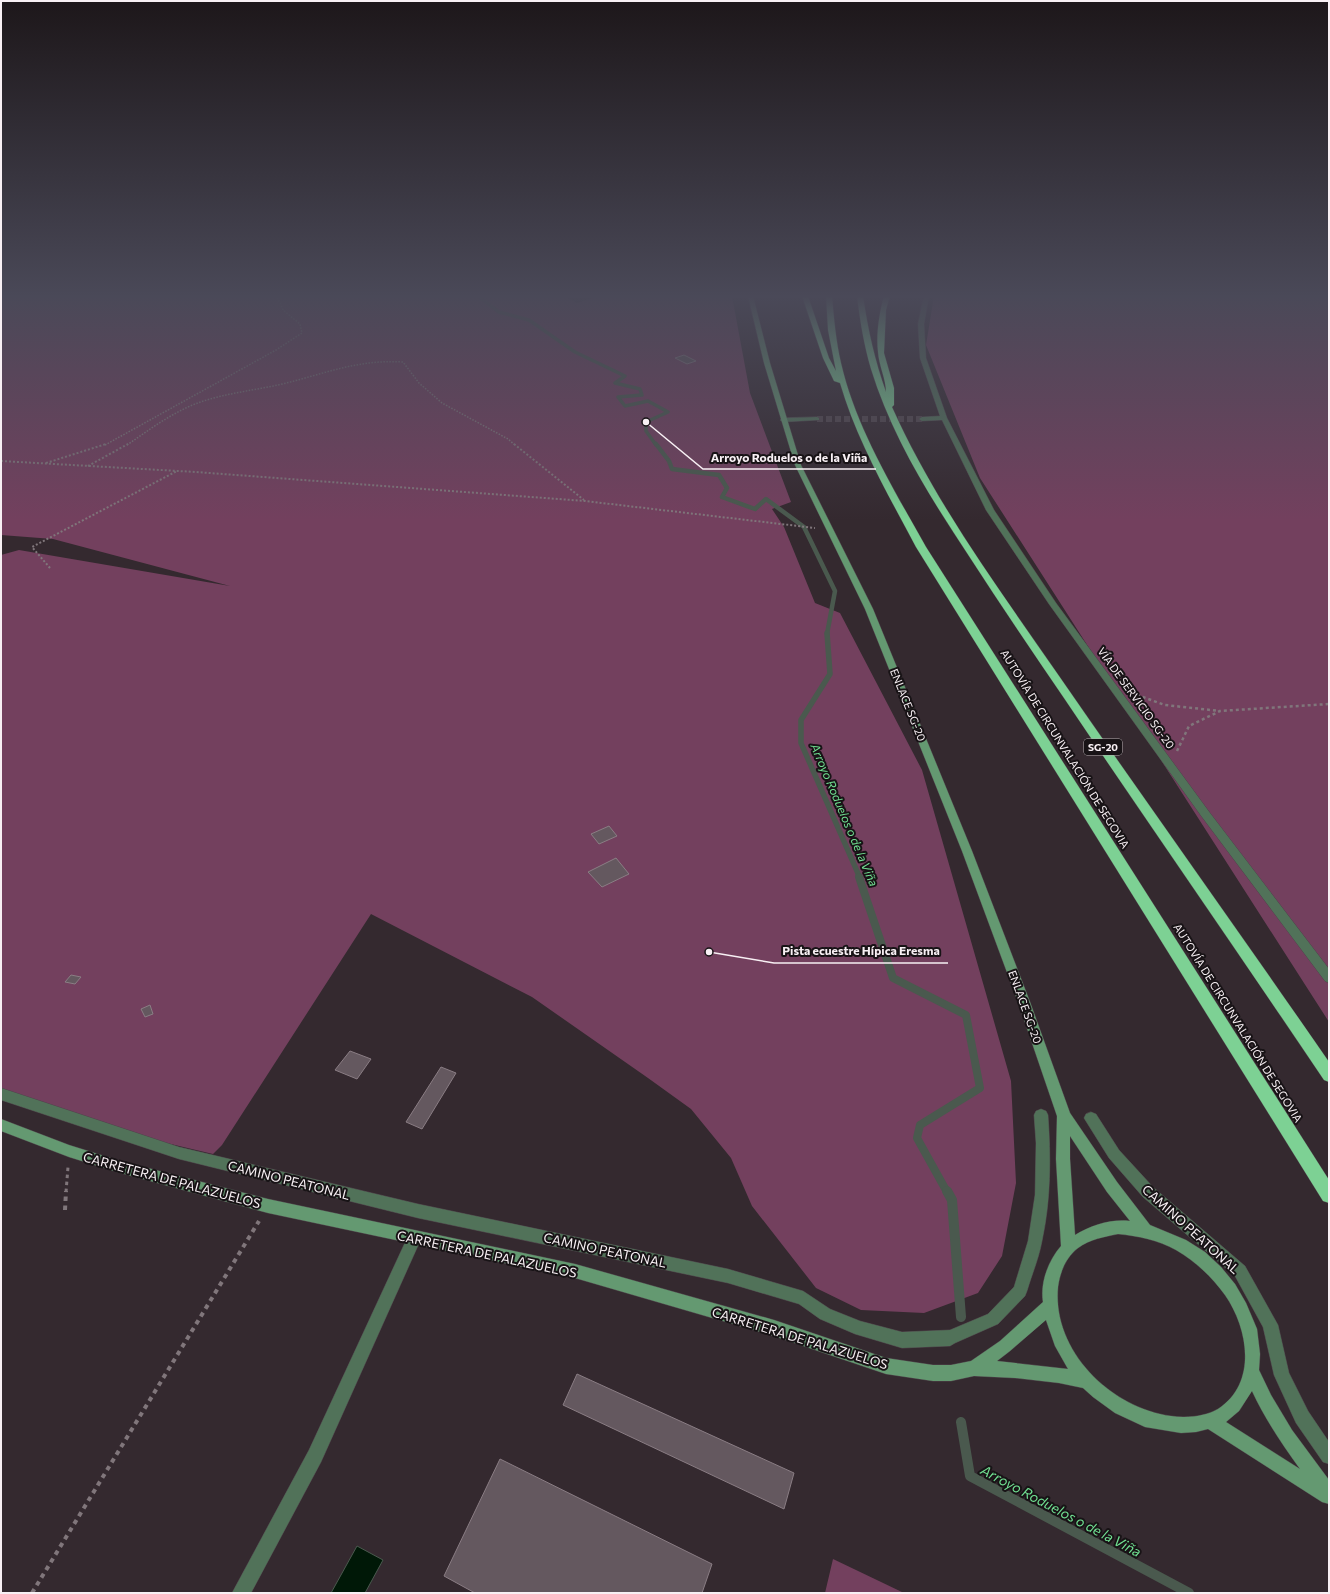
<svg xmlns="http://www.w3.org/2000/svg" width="1330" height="1594" viewBox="0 0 1330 1594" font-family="Commissioner,sans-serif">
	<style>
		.green { fill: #73405e }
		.water { fill: #001807; stroke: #4a594e }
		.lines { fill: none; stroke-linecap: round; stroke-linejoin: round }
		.stream-far4 { stroke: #4a594e; stroke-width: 3.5 }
		.stream-far3 { stroke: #4a594e; stroke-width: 4.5 }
		.stream-far2 { stroke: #4a594e; stroke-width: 5.5 }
		.stream-far1 { stroke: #4a594e; stroke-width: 8 }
		.stream { stroke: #4a594e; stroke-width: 10 }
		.building { fill: #64585f; stroke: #8a7d84 }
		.street-tunnel { stroke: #51474d; stroke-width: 6; stroke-dasharray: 6 3; stroke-linecap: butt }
		.lane-casing { stroke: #4f454b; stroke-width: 1 }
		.street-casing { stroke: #4f454b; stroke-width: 1 }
		.secondary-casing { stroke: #4f454b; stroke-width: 1 }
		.highway-casing { stroke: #4f454b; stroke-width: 1 }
		.path-far4 { stroke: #80767b; stroke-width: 1.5; stroke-dasharray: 1.5 1.5; stroke-linecap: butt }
		.path-far3 { stroke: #80767b; stroke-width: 2; stroke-dasharray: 2 2; stroke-linecap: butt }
		.path-far2 { stroke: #80767b; stroke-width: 2.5; stroke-dasharray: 3 3; stroke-linecap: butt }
		.path-far1 { stroke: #80767b; stroke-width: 3; stroke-dasharray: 3.5 3.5; stroke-linecap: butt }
		.path { stroke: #80767b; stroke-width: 4; stroke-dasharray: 4.5 4.5; stroke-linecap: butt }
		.lane { fill: #517259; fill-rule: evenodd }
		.street { fill: #517259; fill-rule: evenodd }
		.secondary { fill: #649971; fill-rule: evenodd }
		.highway { fill: #7dd194; fill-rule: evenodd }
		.labels { text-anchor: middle; stroke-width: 4; stroke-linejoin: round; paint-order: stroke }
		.shield { fill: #181316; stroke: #b5aeb1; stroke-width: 1 }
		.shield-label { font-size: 10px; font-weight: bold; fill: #f8f0f4 }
		.street-label { font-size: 11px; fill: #f8f0f4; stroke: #181316 }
		.water-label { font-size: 12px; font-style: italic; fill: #70df91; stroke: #181316 }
		.near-street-label { font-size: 13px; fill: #f8f0f4; stroke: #181316 }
		.near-water-label { font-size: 14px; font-style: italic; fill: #70df91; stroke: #181316 }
		.leader { fill: none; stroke: #f8f0f4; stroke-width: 1.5 }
		.callout-dot { fill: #f8f0f4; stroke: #181316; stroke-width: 1.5 }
		.callout-label { font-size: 12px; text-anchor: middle; font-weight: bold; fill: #f8f0f4; stroke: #181316; stroke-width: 4; stroke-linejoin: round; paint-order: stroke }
	</style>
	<rect width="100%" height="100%" fill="#34292f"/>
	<path class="green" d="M1 296H564L577 303 599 296H732L750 393 791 502 772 509 784 527 815 603 840 613 922 770 1011 1081 1016 1183 1002 1256 978 1293 924 1313 861 1310 816 1288 752 1206 731 1158 691 1109 648 1078 532 997 371 914 222 1145 213 1154 124 1133 1 1094V555L19 550 230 586 53 539 1 535Z
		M934 296H1329V1022L980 478 926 345Z
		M833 1559 904 1593H825Z"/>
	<path class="water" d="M357 1546 383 1560 365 1593H331Z"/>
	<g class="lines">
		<path class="stream-far4" d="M478 296 499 312 529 320 575 352 625 376 615 383 640 389 642 395 618 397 625 406 648 401 668 412 646 422V431L656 445"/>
		<path class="stream-far3" d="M656 444 669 461 672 469 719 475 727 488 722 497 755 509 766 499 804 527 835 591 827 634"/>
		<path class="stream-far2" d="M827 633 830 674 801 720V743L860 878"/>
		<path class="stream-far1" d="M859 877 893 978 966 1015 980 1088 920 1125 917 1138 947 1192"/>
		<path class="stream" d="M947 1191 952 1200 961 1317
			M961 1422 970 1476 1189 1593"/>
	</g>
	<path class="building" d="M684 355 696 361 687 364 675 358Z
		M609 826 617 836 599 844 591 834Z
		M616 858 629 874 602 887 588 872Z
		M71 975 81 977 75 984 65 982Z
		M150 1005 153 1014 145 1017 141 1009Z
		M350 1051 371 1059 357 1079 335 1070Z
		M441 1067 456 1073 422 1129 406 1122Z
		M577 1374 794 1473 784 1509 563 1405Z
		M500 1459 712 1564 702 1593H475L444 1576Z"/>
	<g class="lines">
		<path class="street-tunnel" d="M817 419H922"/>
		<g class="lane-casing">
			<path id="lane" d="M414 1232 419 1234 421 1239 321 1462 251 1593H232L309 1450 409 1234Z"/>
		</g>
		<g class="street-casing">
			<path id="street" d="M924 296H929L924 324 926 358 947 418 994 510 1056 603 1210 813 1329 969V983L1325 981 1202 817 1049 604 986 510 942 420 922 421 919 419 922 417 940 416 920 358 918 324Z
				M817 417 819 418V420L783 422 780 420 783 418Z
				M1 1088 179 1147 418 1204 728 1269 803 1291 830 1309 860 1321 902 1332 950 1330 988 1314 1014 1287 1028 1241 1035 1195 1036 1143 1034 1115 1036 1111 1041 1109 1046 1111 1048 1115C1051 1157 1051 1200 1042 1241 1039 1258 1032 1274 1027 1291L1025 1296 998 1324 955 1343 950 1346 902 1348 855 1334 820 1319 799 1304 728 1283 418 1218 179 1159 1 1100Z
				M1091 1112 1096 1114 1119 1150 1153 1187 1245 1266 1278 1325 1289 1373 1308 1411 1329 1442V1464L1323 1462 1296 1423 1274 1375 1263 1327 1235 1276 1143 1197 1109 1158 1084 1118 1086 1114Z"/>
		</g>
		<g class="secondary-casing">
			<path id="secondary" d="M748 296H753L770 363 801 465 873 609 972 851 1030 1002 1070 1113 1117 1182 1150 1225 1186 1240 1205 1252 1221 1267 1235 1284 1246 1303 1257 1329 1260 1354 1259 1370 1271 1395 1292 1430 1329 1480V1504L1322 1502 1208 1429 1196 1432 1181 1433 1145 1427 1115 1413 1093 1397 1083 1388 1059 1383 1015 1378 974 1376 951 1381H933L886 1374 774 1336 575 1278 268 1213 117 1172 69 1157 1 1131V1119L69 1145 117 1160 268 1199 575 1264 774 1320 886 1358 933 1365H951L971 1361 1000 1341 1043 1302C1040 1283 1048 1261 1061 1246L1056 1159 1057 1116 1018 1002 962 851 865 609 795 465 764 363ZM1070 1136 1107 1192 1130 1221C1110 1219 1092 1225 1075 1235L1070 1159ZM1118 1234C1138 1236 1158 1240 1176 1250 1195 1261 1212 1277 1225 1295 1248 1328 1258 1383 1218 1409 1204 1417 1186 1418 1171 1416 1111 1408 1052 1351 1058 1287 1060 1272 1066 1257 1078 1248 1090 1239 1104 1237 1118 1234ZM1046 1320 1055 1346 1068 1369 997 1361 1010 1351ZM1252 1391C1265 1419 1282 1444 1300 1469L1226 1422 1239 1411Z"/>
		</g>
		<g class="highway-casing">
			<path id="highway" d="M802 296H808L829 358 836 371 828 330 826 296H832C834 319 836 341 841 363 856 428 893 488 926 547L1329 1180V1203L1323 1201 916 547C888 494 857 441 840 383L834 381 823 358Z
				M857 296H863C868 330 875 361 886 392 886 379 879 366 878 352 876 334 879 314 884 296H890L886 310 884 353 894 388V405L892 407C935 503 999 589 1059 676 1148 805 1240 933 1329 1062V1082L1324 1080C1238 952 1150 826 1064 698 1032 651 1000 604 969 556 930 497 892 437 871 369 864 345 860 321 857 296Z"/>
		</g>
		<path class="path-far4" d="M105 445 276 350 302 333 300 324 283 310 277 296
			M127 445C149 430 170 414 195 404 221 394 250 391 278 385 322 375 356 359 403 362L419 383 442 403 508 439 515 445"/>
		<path class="path-far3" d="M514 444 584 500
			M1 461 196 472 585 501 815 528
			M46 463 106 444
			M88 466 128 444
			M50 568 32 547 177 471"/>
		<path class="path-far2" d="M1137 695 1165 705 1220 711
			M1177 751 1189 726 1220 711 1329 704"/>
		<path class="path-far1" d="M66 1192 68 1167"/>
		<path class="path" d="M65 1210 66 1191
			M32 1593 259 1221"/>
		<use href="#lane" class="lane"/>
		<use href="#street" class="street"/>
		<use href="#secondary" class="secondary"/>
		<use href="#highway" class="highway"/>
	</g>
	<linearGradient id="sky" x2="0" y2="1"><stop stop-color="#1d171a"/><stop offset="0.57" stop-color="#4a4958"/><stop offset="1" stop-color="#4a4958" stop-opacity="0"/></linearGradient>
	<rect width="1330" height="520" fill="url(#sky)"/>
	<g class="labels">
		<rect class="shield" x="1084" y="739" width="38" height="16" rx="3"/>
		<g class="shield-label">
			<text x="1103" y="751">SG-20</text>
		</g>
		<g class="street-label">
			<text transform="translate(1136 698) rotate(54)" y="4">VÍA DE SERVICIO SG-20</text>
			<text transform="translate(908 705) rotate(68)" y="4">ENLACE SG-20</text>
			<text transform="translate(1065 749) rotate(58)" y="4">AUTOVÍA DE CIRCUNVALACIÓN DE SEGOVIA</text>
			<text transform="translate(1025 1007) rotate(70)" y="4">ENLACE SG-20</text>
			<text transform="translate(1238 1023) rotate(58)" y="4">AUTOVÍA DE CIRCUNVALACIÓN DE SEGOVIA</text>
		</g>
		<g class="water-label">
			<text transform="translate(844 815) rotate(67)" y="4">Arroyo Roduelos o de la Viña</text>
		</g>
		<g class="near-street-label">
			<text transform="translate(172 1180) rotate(15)" y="5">CARRETERA DE PALAZUELOS</text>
			<text transform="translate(289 1180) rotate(14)" y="5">CAMINO PEATONAL</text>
			<text transform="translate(1191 1229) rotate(42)" y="5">CAMINO PEATONAL</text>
			<text transform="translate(605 1250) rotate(12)" y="5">CAMINO PEATONAL</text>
			<text transform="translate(487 1254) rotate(12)" y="5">CARRETERA DE PALAZUELOS</text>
			<text transform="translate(800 1338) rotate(17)" y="5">CARRETERA DE PALAZUELOS</text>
		</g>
		<g class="near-water-label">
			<text transform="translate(1061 1511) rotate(28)" y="5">Arroyo Roduelos o de la Viña</text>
		</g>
	</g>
	<path class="leader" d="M646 422L703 469H876M709 952L774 963H948"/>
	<g class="callout-dot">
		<circle cx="646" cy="422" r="4"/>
		<circle cx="709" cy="952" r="4"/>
	</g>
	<g class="callout-label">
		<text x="789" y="462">Arroyo Roduelos o de la Viña</text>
		<text x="861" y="955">Pista ecuestre Hípica Eresma</text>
	</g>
	<rect width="1330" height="1594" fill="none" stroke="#f8f0f4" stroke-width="4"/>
</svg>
